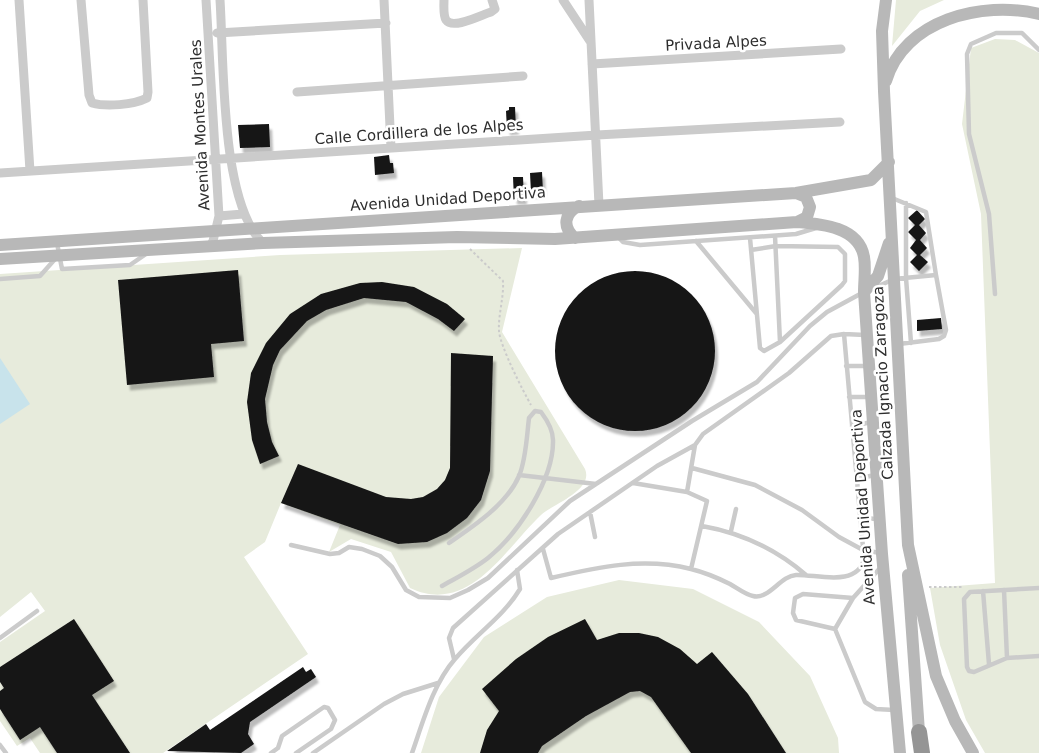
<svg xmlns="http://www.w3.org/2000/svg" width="1039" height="753" viewBox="0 0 1039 753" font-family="'DejaVu Sans',sans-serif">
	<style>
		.green { fill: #e7ebdc }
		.water { fill: #c8e3eb }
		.building { fill: #151515; filter: url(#shadow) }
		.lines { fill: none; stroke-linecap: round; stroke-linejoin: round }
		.path { stroke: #cbcbcb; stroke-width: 2; stroke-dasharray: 2.5 2.5; stroke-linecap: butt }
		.lane { stroke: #cbcbcb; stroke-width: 4.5 }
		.street { stroke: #cbcbcb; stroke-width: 9 }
		.secondary { stroke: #b8b8b8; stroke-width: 12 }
		.highway { stroke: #959595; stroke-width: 16 }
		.labels { text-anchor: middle; stroke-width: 5; stroke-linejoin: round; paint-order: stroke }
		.street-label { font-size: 15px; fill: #2e2e2e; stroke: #fff }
	</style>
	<defs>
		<filter id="shadow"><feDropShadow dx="3" dy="5.5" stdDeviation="1" flood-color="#0004"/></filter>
	</defs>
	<rect width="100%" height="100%" fill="#fff"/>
	<path class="green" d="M896 0H944L920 11 892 46Z
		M995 39 1015 40 1039 53V753H985L966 720 940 645 930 588 995 583 981 214 962 124 971 48Z
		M522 248 502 332 585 469C594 490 553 504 541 515 505 549 469 616 410 588L391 552 351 539 329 552 340 525 281 503 265 542 244 557 308 654 163 753H40L30 738 17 746 0 721V642L45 611 31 592 0 617V274L280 255Z
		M619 580 693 589 759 622 810 676 838 738 839 753H421L439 697 484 637 547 597Z"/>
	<path class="water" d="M0 358 30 404 0 424Z"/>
	<path class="building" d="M509 107H515L516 129 507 130 506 111 509 110Z
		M269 124 270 147 240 148 238 125Z
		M389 155 390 163H393L394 173 375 175 374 157Z
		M542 172 543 192 531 193 530 173Z
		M513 177H523L524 199H514Z
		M917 210 925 219 919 225 926 233 920 240 927 248 920 255 928 262 919 271 910 262 917 255 910 248 916 240 908 232 915 225 908 218Z
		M238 270 244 341 211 344 214 377 127 385 118 280Z
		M555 351a80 80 0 1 1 160 0a80 80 0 1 1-160 0Z
		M382 282 414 287 447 304 465 319 454 331 438 319 406 302 364 298 326 310 307 321 280 350 273 365 265 399 267 422 272 442 279 456 260 464 252 440 247 402 251 373 266 343 290 314 321 294 360 283Z
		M941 318 942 329 917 331V320Z
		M451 353 493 356 490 471 481 500 467 518 447 533 427 542 398 544 281 503 298 464 386 497 411 499 423 497 437 489 445 480 450 468Z
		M74 619 114 681 92 695 130 753H57L40 727 20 740 0 709V691L4 688 0 682V667Z
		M585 619 597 640 619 633H639L658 637 680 649 697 664 712 652 748 694 786 753H691L651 697 640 691 630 692 586 716 542 746 538 753H480L487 730 499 711 482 689 516 659 548 637Z
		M303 667 306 672 311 669 316 677 250 722 248 734 254 744 241 753 167 751 206 724 210 730Z"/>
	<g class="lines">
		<path class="path" d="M470 249 503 281C504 298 498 315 499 331 500 346 523 391 531 405
			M929 587H964"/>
		<path class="lane" d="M906 203V278L911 343
			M775 236 780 342
			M618 237 623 242 640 245 796 234 816 228
			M750 238 760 348 764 351 780 342 842 285 845 281V254L838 247 776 246 751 250
			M696 241 756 313
			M57 243 62 269 130 265 146 254
			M0 279 40 276 56 258
			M872 289 894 279 936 275 926 212 892 198
			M995 294 989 214 969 134 967 54 971 44 996 33H1022L1039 50
			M844 334 865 335
			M899 344 939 339 944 336 946 330 936 275
			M846 366H867
			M849 397H870
			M852 426 872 422
			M692 468 755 485 802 510 839 537 863 550 880 553
			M519 475 596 484
			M856 479 875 475
			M633 483 687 492
			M590 512 595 537
			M860 518 878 519
			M702 526C742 533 776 549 806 575
			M731 531 736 509
			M291 545 330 554 339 553 349 547 362 549 380 556 392 567 406 590 419 597 450 598 468 590 488 578 570 501 692 421 757 382 810 326 827 312 862 293
			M881 567 853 598 835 629 865 702 876 709 894 710
			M691 569 707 501 687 492 695 445
			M442 586C458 577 474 569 488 558 518 534 554 479 553 440 553 430 547 420 541 412L535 411 529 418C527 434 526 460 519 476 507 504 474 526 449 543
			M1039 588 970 592 964 599 967 667 969 671 974 672 1007 658 1039 656
			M1004 590 1007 658
			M983 591 989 664
			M835 629 796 620 793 613 795 598 803 594 853 598
			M0 638 37 611
			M454 659 449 638 453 628 558 534 657 466 695 445 703 434 789 373 831 336 844 334 864 559C857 588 816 574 796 575 780 576 769 600 753 596 746 595 737 588 730 584 718 578 703 572 691 569 643 557 598 567 551 578L543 549
			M0 745 6 753
			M271 753 278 748 282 736 324 707 328 708 335 720 331 729 296 753
			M313 753 384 704 403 694 438 683
			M412 753C423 722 433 684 455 659 476 634 503 617 520 589L517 570"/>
		<path class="street" d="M19 0 30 171
			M81 0 89 95 92 103C106 107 133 105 147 98L148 92 143 0
			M206 0 219 216 213 241 210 246
			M220 0C224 59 220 203 263 243
			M384 0 391 148
			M444 0C444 6 443 15 446 20 453 30 481 15 491 12L495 9 492 0
			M563 0 590 41
			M589 0 599 205
			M217 33 386 23
			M592 64 841 49
			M297 92 523 76
			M0 173 597 135 840 122
			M219 216 243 214"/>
		<path class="secondary" d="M886 0 882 31 884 91 908 545 936 676 955 721 973 753
			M886 81C904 20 982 0 1039 14
			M796 193 806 197 810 207 807 217 797 222
			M575 238C562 227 564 213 579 206
			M0 245 796 193 871 180 889 162
			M0 259 263 243 457 237 555 239 797 222C822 224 859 227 864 257 866 268 864 281 864 292L882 554 900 753
			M864 292 878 276 889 243
			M908 575 919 732"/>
		<path class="highway" d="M919 732 922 753"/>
	</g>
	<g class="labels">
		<g class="street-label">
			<text transform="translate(716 43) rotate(-3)" y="5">Privada Alpes</text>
			<text transform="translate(200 125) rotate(-93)" y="5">Avenida Montes Urales</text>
			<text transform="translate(419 132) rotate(-4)" y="5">Calle Cordillera de los Alpes</text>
			<text transform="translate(448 199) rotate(-4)" y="5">Avenida Unidad Deportiva</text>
			<text transform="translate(883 383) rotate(-93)" y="5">Calzada Ignacio Zaragoza</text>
			<text transform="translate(863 507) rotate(-94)" y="5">Avenida Unidad Deportiva</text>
		</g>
	</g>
</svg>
